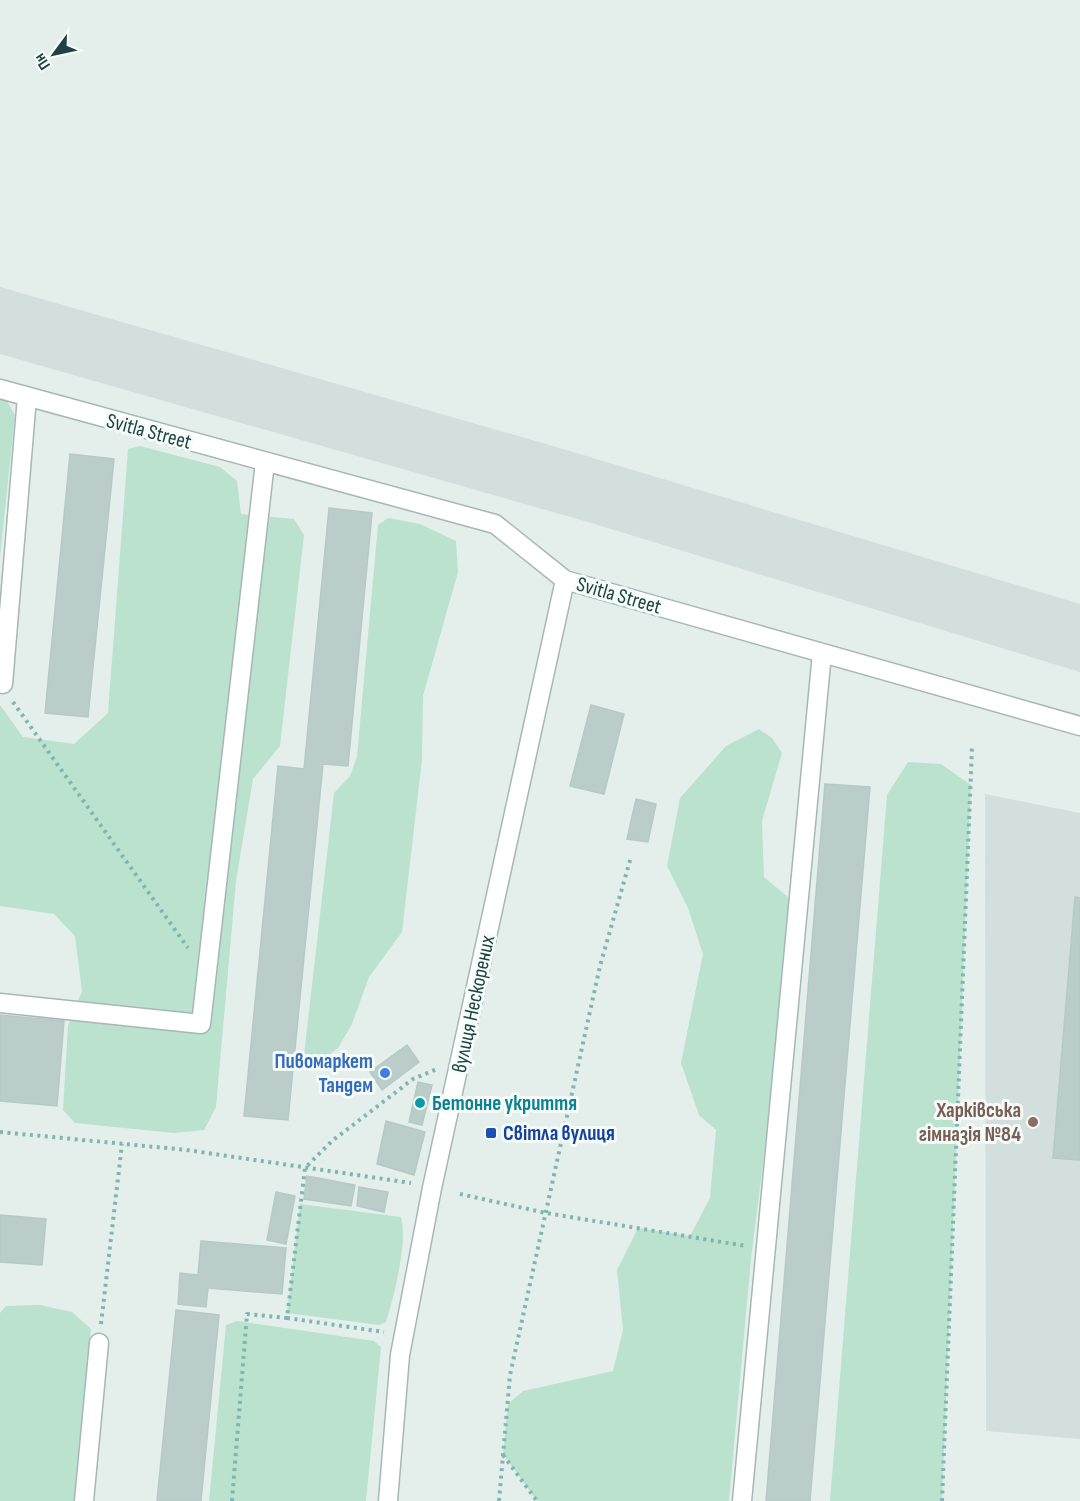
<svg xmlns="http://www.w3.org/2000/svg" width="1080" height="1501" viewBox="0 0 1080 1501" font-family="'Sofia Sans Condensed',sans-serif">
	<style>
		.built { fill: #d2dfdd }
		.green { fill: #bae2ce }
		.building { fill: #bbcdc9; stroke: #b5cac6; stroke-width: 1.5 }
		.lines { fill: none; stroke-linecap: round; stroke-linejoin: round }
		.minor-casing { stroke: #a5b8b6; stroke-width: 21 }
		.path { stroke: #80b6b2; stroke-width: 4; stroke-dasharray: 3 4.5; stroke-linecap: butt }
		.minor { stroke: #fff; stroke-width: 18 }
		.shop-dot { fill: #3f7fe0; stroke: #f5fbf9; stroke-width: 2 }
		.culture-dot { fill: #0f9aa8; stroke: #f5fbf9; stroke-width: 2 }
		.education-dot { fill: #8d6e63; stroke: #f5fbf9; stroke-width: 2 }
		.transit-dot { fill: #1a4fb4; stroke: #f5fbf9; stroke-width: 2 }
		.labels { text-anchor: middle; stroke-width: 6; stroke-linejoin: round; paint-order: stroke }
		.street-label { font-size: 21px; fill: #204342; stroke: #f5fbf9 }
		.shop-label { font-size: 21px; font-weight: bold; fill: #366cbe; stroke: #f5fbf9; text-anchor: end }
		.culture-label { font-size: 21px; font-weight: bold; fill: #0d838f; stroke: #f5fbf9; text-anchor: start }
		.education-label { font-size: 21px; font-weight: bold; fill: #785e54; stroke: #f5fbf9; text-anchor: end }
		.transit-label { font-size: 21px; font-weight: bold; fill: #164399; stroke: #f5fbf9; text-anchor: start }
	</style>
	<rect width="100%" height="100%" fill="#e4efec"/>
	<path class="built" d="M0 287 553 446 1080 604V672L588 522 0 354Z
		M985 794 1080 813V1439L986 1431Z"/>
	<path class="green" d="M0 399 7 401 15 415 0 557Z
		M140 446 220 467 237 481 241 514 294 519 304 535 280 746 253 779 236 881 216 1107 204 1130 174 1133 75 1123 63 1110 68 1026 82 991 75 936 54 914 0 906V705L23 737 74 744 108 713 128 449Z
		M388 518 420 524 456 541 458 572 423 696 422 760 402 932 369 977 352 1024 338 1048 320 1061 304 1055 334 793 350 776 357 757 378 525Z
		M759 729 772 738 782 753 762 821 764 877 789 898 778 1045 751 1259 729 1501H537L503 1454 508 1404 523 1391 613 1371 623 1330 617 1270 638 1228 690 1236 710 1198 716 1130 699 1115 681 1063 703 954 688 908 667 866 680 798 726 746Z
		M908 762 941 764 971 785 942 1501H830L887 795Z
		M300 1204 401 1217C408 1241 394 1297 386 1322L379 1325 287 1313Z
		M40 1305 72 1312 91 1329 74 1501H0V1313L6 1306Z
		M237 1321 374 1341 381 1347 366 1501H209L226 1325Z"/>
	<path class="building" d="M70 454 114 459 88 717 45 713Z
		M329 508 372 513 348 766 323 764 288 1120 244 1116 278 766 304 769Z
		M591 705 624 714 604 794 570 786Z
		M825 784 870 787 810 1501H766Z
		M636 799 656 804 648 842 627 839Z
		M1075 897 1080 898V1160L1053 1158Z
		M0 1015 64 1021 57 1106 0 1101Z
		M407 1045 419 1062 382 1090 370 1072Z
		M418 1082 432 1085 422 1125 409 1122Z
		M386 1121 425 1132 414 1175 377 1164Z
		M307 1176 355 1185 351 1206 304 1199Z
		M359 1187 388 1192 384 1212 357 1206Z
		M276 1192 295 1196 286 1244 267 1240Z
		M0 1215 46 1219 42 1265 0 1262Z
		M201 1241 286 1248 282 1294 208 1288 206 1307 178 1304 180 1273 198 1275Z
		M176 1310 219 1315 201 1501H157Z"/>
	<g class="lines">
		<g class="minor-casing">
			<path id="minor" d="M0 389 495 524 565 580 1080 726
				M3 684 27 397
				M0 1003 201 1024 265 462
				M84 1501 99 1343
				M388 1501 400 1355 432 1188 565 580
				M742 1501 822 653"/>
		</g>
		<path class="path" d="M13 702 188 948
			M0 1132 187 1150 411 1183
			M460 1194 546 1213 746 1246
			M287 1318 384 1332
			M101 1324 122 1144
			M503 1455 537 1501
			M232 1501 247 1314 287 1318 305 1168 332 1141 413 1079 437 1069
			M499 1501 510 1375 600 966 631 857
			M942 1501 972 747"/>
		<use href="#minor" class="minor"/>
	</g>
	<circle class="shop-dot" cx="385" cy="1073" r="6"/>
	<circle class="culture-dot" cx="420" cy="1103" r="6"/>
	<circle class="education-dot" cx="1033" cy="1122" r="6"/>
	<rect class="transit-dot" x="485" y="1127" width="12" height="12" rx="3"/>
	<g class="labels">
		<g class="street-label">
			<text transform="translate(149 431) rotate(15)" y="7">Svitla Street</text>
			<text transform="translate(619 595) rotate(16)" y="7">Svitla Street</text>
			<text transform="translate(473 1004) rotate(-78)" y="7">вулиця Нескорених</text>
		</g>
		<g class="shop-label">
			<text x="373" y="1068">Пивомаркет<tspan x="373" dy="24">Тандем</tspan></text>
		</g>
		<g class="culture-label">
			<text x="432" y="1110">Бетонне укриття</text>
		</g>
		<g class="education-label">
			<text x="1021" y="1117">Харківська<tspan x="1021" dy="24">гімназія №84</tspan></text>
		</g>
		<g class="transit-label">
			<text x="503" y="1140">Світла вулиця</text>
		</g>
	</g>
	<g transform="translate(54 54) rotate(237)" stroke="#f5fbf9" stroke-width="4.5" paint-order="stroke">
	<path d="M0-4.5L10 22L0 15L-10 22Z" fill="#204342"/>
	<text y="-9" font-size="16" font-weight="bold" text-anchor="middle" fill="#204342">Пн</text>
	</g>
</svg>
